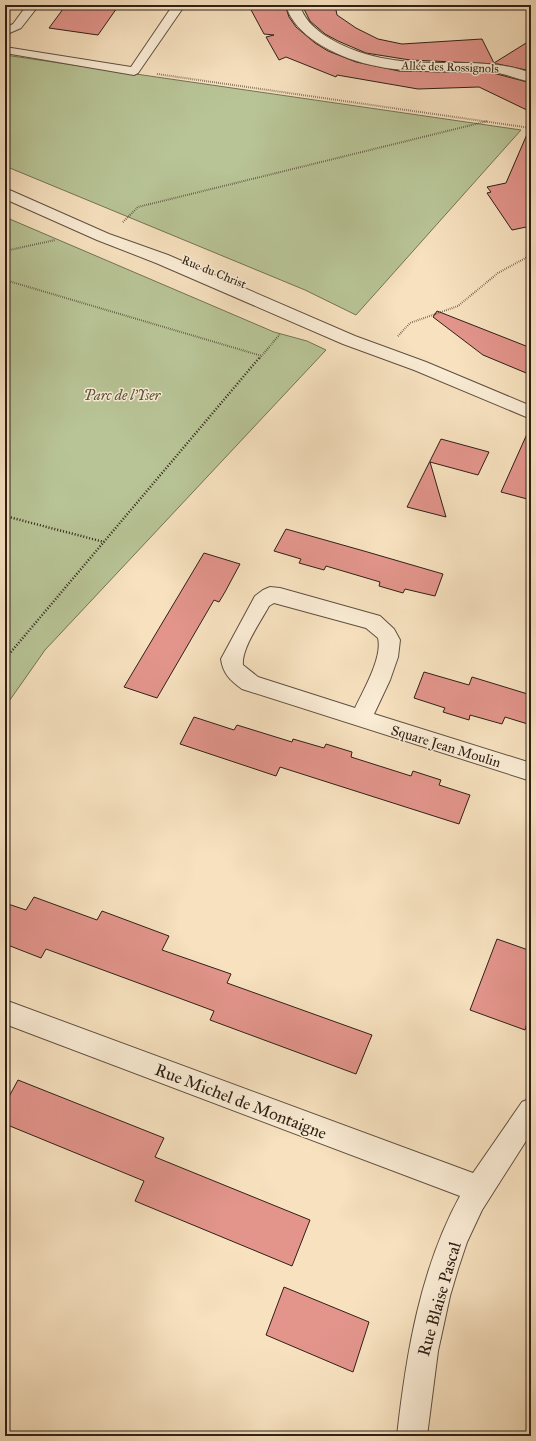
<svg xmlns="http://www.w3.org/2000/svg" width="536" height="1441" viewBox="0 0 536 1441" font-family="'IM FELL Great Primer',serif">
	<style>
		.green { fill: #b8c496; stroke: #747256 }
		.building { fill: #e3958c; stroke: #2f2016 }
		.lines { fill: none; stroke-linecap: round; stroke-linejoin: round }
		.service-casing { stroke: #615040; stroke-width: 2 }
		.minor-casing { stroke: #615040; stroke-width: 2 }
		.tertiary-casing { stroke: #615040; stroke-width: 2 }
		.path-far1 { stroke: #2f2016; stroke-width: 2; stroke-dasharray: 0.5 1.5; stroke-linecap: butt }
		.path { stroke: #2f2016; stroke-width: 2.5; stroke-dasharray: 1 2; stroke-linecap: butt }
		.service { fill: #faecd5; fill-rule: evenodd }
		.minor { fill: #faecd5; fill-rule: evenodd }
		.tertiary { fill: #faecd5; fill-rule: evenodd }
		.labels { text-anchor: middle; stroke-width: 3; stroke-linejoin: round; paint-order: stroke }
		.far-street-label { font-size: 12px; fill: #2f2016; stroke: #faecd5 }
		.park-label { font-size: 14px; font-style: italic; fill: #58513c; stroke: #faecd5 }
		.street-label { font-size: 14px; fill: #2f2016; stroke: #faecd5 }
		.near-street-label { font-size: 17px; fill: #2f2016; stroke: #faecd5 }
	</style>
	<rect width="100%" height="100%" fill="#f7e1bf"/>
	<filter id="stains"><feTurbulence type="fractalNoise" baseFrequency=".005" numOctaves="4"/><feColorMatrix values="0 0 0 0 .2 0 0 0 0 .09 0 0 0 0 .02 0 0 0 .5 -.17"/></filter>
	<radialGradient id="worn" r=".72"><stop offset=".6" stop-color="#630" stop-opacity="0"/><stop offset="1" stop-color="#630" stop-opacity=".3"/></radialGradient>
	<path class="green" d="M5 55 521 130 356 315 305 290 5 166Z
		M5 217 274 332 307 341 326 350 45 650 5 707Z"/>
	<path class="building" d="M66 5H119L98 35 49 28Z
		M276 5H285L289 17 296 27 315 43 328 51 356 62 399 71 493 73 531 83V112L479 87 418 89 337 75 336 77 286 57 279 60 266 37 274 35 264 34 250 8Z
		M302 5H335L337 15 356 28 378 39 402 44 482 39 494 63 531 40V71L498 64 410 60 366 53 338 41 325 34 310 21Z
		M531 125V226L512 230 487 193 491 192 487 187 506 183Z
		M437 311 531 348V375L483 355 433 317Z
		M531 425V500L501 492Z
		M441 439 489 452 478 475 430 462 446 517 407 507Z
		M286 529 364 551 443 574 435 596 405 589 403 593 379 586 380 582 326 566 324 570 299 563 301 559 274 551Z
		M204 553 240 564 225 592 219 602 214 600 157 698 124 687Z
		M424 672 469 685 472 677 531 695V725L505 717 502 724 470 715 469 720 443 712 445 708 414 698Z
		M194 717 234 730 237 725 292 742 293 739 324 748 326 744 352 752 351 757 411 776 413 771 441 780 439 785 470 795 459 824 280 767 276 776 180 744Z
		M34 897 97 920 102 911 169 936 162 950 231 974 227 983 372 1035 356 1074 210 1020 214 1011 179 998 46 949 41 958 5 944V903L26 910Z
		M497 939 531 951V1010L525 1030 470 1010Z
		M18 1080 164 1138 155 1157 310 1220 292 1266 135 1201 144 1181 5 1124V1104Z
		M284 1287 369 1322 353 1372 266 1335Z"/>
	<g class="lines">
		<g class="service-casing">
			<path id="service" d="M27 5H39L21 28 5 35V28L13 24Z
				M173 5H185L138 73 134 75 5 53V47L131 67Z"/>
		</g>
		<g class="minor-casing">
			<path id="minor" d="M286 5H300C303 18 313 27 324 35 359 58 400 63 441 63 472 63 502 62 531 73V82C518 79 506 74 493 72 472 70 450 72 429 71 390 71 349 64 316 42 303 33 290 21 286 5Z
				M270 587 280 588 380 616 394 629 400 640 398 657 390 680 374 714 531 763V781L242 689C231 681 223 674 221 659L255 596 263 590ZM274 603 366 628 378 638C383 657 363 691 355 708L258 677 243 665C241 649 261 621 269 606Z
				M5 1000 473 1173 522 1102 531 1098V1133L482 1210 467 1242 458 1269 450 1296 438 1351 427 1436H397C406 1355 420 1269 460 1196L5 1024Z"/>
		</g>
		<g class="tertiary-casing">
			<path id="tertiary" d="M5 188 109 234 168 255 355 336 426 362 531 406V419L414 370 343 344 156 263 97 240 5 199Z"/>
		</g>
		<path class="path-far1" d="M157 74 531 128
			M123 222 138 207 488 121
			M5 251 55 240
			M5 280 262 356
			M398 336 410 323 458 306 498 273 531 255
			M260 358 280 334"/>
		<path class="path" d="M5 516 104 542
			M5 659 260 357"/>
		<use href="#service" class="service"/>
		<use href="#minor" class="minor"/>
		<use href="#tertiary" class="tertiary"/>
	</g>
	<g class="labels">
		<g class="far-street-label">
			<text transform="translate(450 67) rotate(2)" y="4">Allée des Rossignols</text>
			<text transform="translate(214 272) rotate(22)" y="4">Rue du Christ</text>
		</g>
		<g class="park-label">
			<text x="122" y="400">Parc de l'Yser</text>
		</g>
		<g class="street-label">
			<text transform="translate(446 746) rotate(17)" y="5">Square Jean Moulin</text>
		</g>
		<g class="near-street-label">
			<text transform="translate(241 1101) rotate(21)" y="6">Rue Michel de Montaigne</text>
			<text transform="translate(439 1299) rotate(-74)" y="6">Rue Blaise Pascal</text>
		</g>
	</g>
	<rect width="536" height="1441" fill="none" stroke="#f7e1bf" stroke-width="20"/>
	<rect x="6" y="6" width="524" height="1429" fill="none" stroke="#2f2016" stroke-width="2"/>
	<rect x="10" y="10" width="516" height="1421" fill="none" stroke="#2f2016"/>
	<rect width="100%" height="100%" filter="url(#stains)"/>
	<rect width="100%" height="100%" fill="url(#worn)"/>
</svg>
